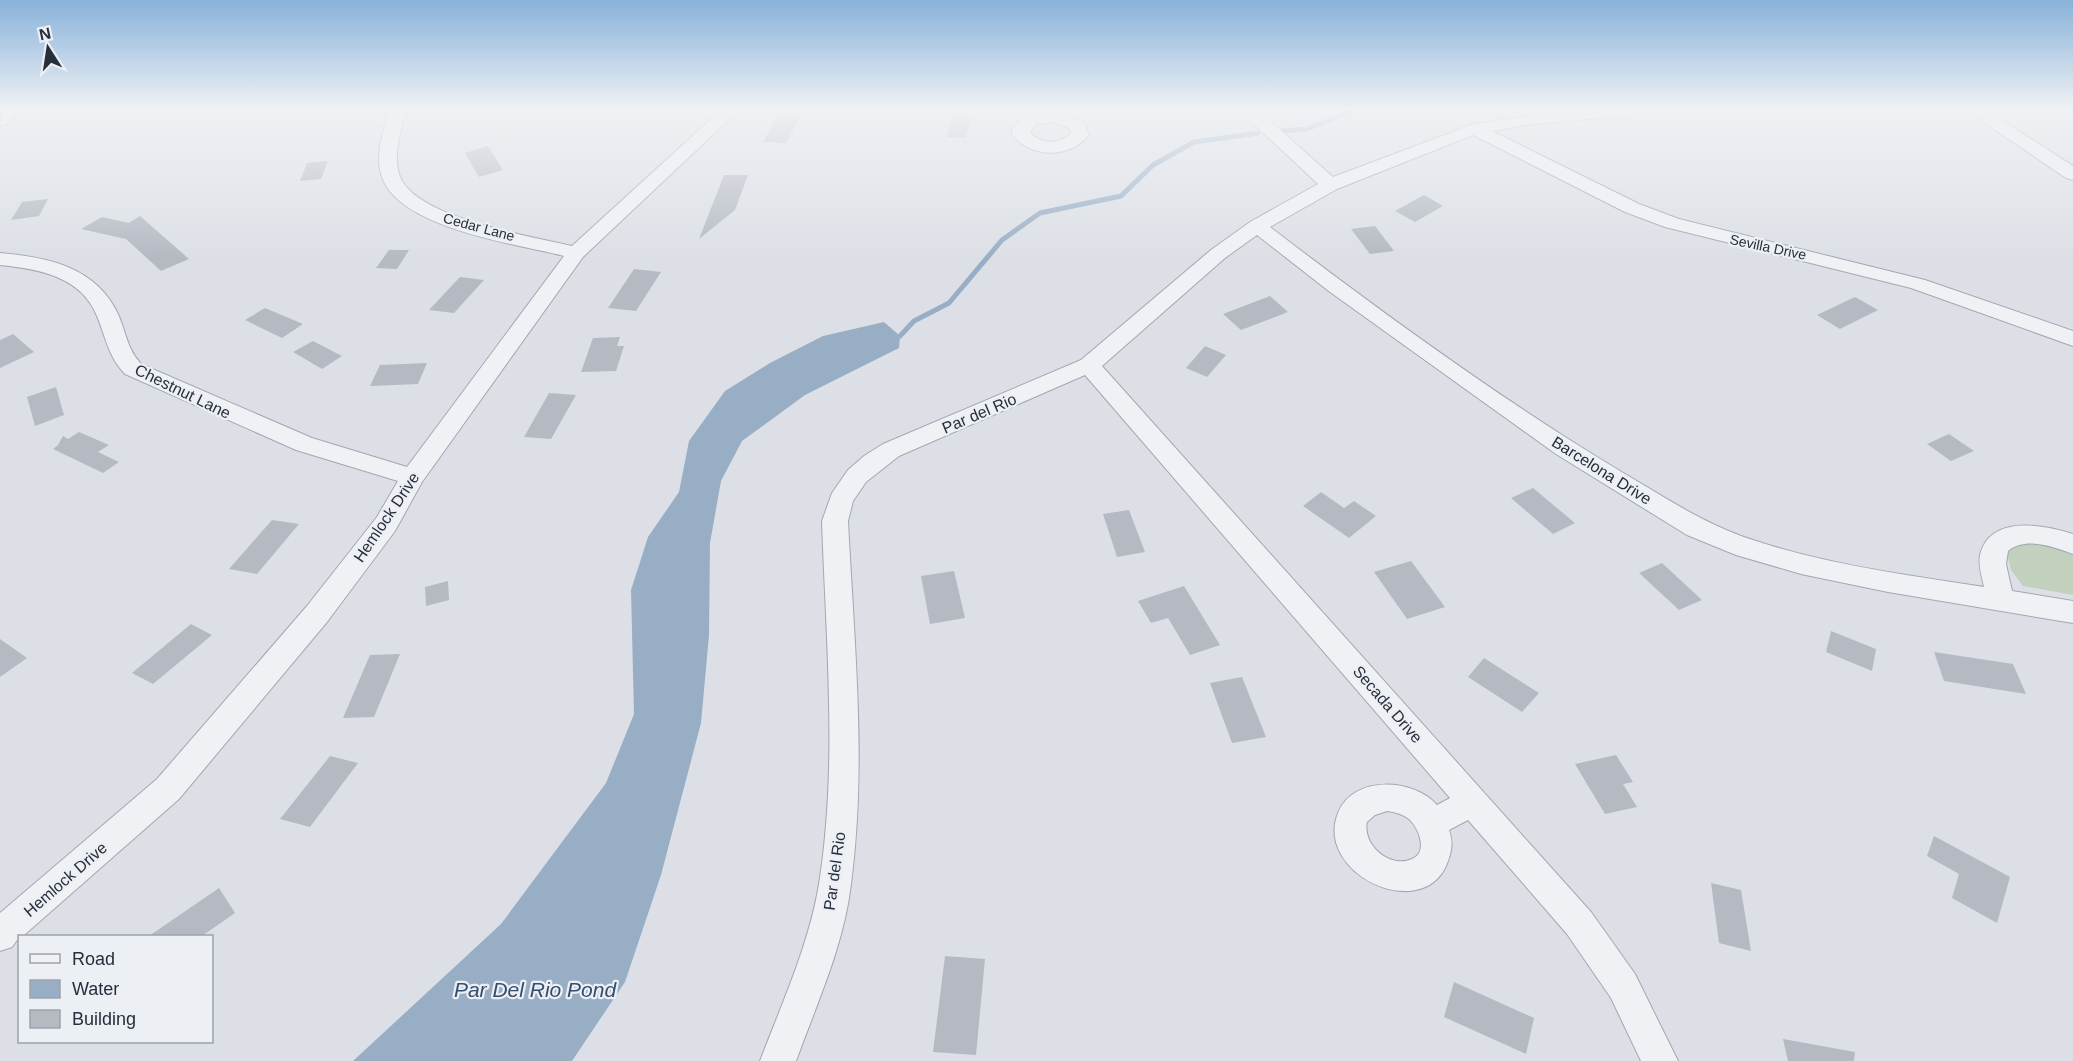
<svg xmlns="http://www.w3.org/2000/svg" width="2073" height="1061" viewBox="0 0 2073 1061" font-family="Arial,sans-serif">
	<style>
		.green { fill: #c2d0be }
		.water { fill: #98aec5 }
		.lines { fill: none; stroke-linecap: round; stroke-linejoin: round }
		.stream { stroke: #98aec5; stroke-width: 5 }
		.building { fill: #b4b9c2 }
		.street-casing { stroke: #a2a7b0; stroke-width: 2 }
		.street { fill: #eff1f4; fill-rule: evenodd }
		.labels { text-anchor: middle; stroke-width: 4.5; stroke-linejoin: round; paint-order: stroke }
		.far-street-label { font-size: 14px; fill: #272e3c; stroke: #eceff4 }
		.street-label { font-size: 16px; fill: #272e3c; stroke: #eceff4 }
		.near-water-label { font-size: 21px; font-style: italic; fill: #334d6e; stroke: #eceff4 }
	</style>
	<rect width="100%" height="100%" fill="#dce0e6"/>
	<path class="green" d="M2035 539 2073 553V595L2023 586 2011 570 2007 553 2018 542Z"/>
	<path class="water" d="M884 322 900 336 899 348 805 395 742 441 721 481 710 543 709 635 701 723 661 875 625 982 572 1061H353L501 924 606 783 634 714 631 590 648 537 679 492 689 441 725 391 770 363 823 336Z"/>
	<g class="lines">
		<path class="stream" d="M1282 131 1307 129 1354 110
			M900 336 914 321 949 303 1002 240 1040 213 1121 196 1153 165 1194 142 1258 133"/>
	</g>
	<path class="building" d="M778 115 800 117 786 143 763 142Z
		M953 116 971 117 966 138 947 137Z
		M488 146 503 170 479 177 465 153Z
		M328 161 321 179 300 181 307 163Z
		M724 175H748L735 210 699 239Z
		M1424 195 1443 206 1415 222 1395 211Z
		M48 199 39 216 11 220 22 202Z
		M140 216 189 259 161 271 126 239 81 229 102 217 129 223Z
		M1375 226 1394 251 1370 254 1351 229Z
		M389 250H409L397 269 376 268Z
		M634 269 661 272 636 311 608 308Z
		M460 277 484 280 454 313 429 310Z
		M1270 296 1288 312 1241 330 1223 314Z
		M1855 297 1878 310 1840 329 1817 315Z
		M265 308 303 324 282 338 245 320Z
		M13 334 34 352 0 368V340Z
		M620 337 617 346H624L616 371 581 372 593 338Z
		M313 341 342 356 322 369 293 352Z
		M1205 346 1226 355 1207 377 1186 368Z
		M427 363 418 384 370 386 380 365Z
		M56 387 64 415 35 426 27 397Z
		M549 393 576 395 551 439 524 437Z
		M79 432 109 445 98 452 119 462 103 473 53 449 58 445 63 436 68 439Z
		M1949 434 1974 451 1951 461 1927 444Z
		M1533 488 1575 523 1553 534 1511 498Z
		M1321 492 1344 508 1354 501 1376 516 1349 538 1303 506Z
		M1129 510 1145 552 1117 557 1103 514Z
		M272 520 299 524 257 574 229 569Z
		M1411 561 1445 607 1407 619 1374 572Z
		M1662 563 1702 600 1679 610 1639 573Z
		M954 571 965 618 930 624 921 576Z
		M448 581 449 600 426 606 425 587Z
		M1184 586 1220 645 1190 655 1168 618 1151 623 1138 601Z
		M191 624 212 635 153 684 132 673Z
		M1831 631 1876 649 1872 671 1826 652Z
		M0 639 27 658 0 677Z
		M1934 652 2013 664 2026 694 1944 681Z
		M400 654 374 717 343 718 370 655Z
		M1484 658 1539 693 1522 712 1468 677Z
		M1242 677 1266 737 1232 743 1210 683Z
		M1616 755 1633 782 1623 784 1637 807 1605 814 1575 764Z
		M330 756 358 763 310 827 280 819Z
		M1934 836 2010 877 1997 923 1952 898 1959 874 1927 856Z
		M1711 883 1741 890 1751 951 1719 943Z
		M219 888 235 913 202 936H149Z
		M945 956 985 959 976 1055 933 1052Z
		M1454 982 1534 1018 1526 1054 1444 1017Z
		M1783 1039 1855 1052 1854 1061H1788Z"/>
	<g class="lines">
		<g class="street-casing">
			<path id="street" d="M2 110H21L6 125 0 126Z
				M389 110H406C401 130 393 153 399 174 412 218 532 236 572 246L721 110H739L583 257 422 482 395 531 327 622 179 799 23 936H20L12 947 0 951V913L157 779 307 606 377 517 398 481 296 450 125 374C108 356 106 338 97 316 81 276 38 269 0 265V253C48 257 96 267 118 314 126 332 127 349 141 364L312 438 407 467 564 256C517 244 395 228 381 174 375 153 384 130 389 110Z
				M1239 110H1258L1333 177 1474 124 1571 110H1643L1635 115 1531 124 1492 131 1639 204 1679 219 1925 280 2073 331V346L1911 288 1665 227 1625 212 1473 135 1337 189 1270 227C1381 312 1500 399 1620 471 1663 496 1705 525 1753 540 1827 565 1907 575 1984 587 1982 577 1978 565 1980 555 1990 514 2044 525 2073 534V554C2053 547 2026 536 2008 551L2006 564 2012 591 2073 601V623L1888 592 1801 574 1736 555 1687 535 1556 454 1330 292 1257 235 1225 258 1102 366 1591 912 1635 974 1678 1061H1641L1611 998 1567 934 1468 820 1449 830C1454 844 1451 854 1446 866 1420 923 1314 873 1338 813 1353 775 1413 778 1437 805L1450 798 1085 375 899 456 866 482 853 501 848 521C854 642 867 763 851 884 844 945 817 1003 796 1061H760C782 1003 809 945 819 884 838 765 826 642 822 521L832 493 848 470 864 456 883 444 1081 360 1211 250 1250 222 1318 184ZM1387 811C1395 812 1402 814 1409 819 1418 827 1429 852 1412 859 1390 869 1362 845 1367 822L1375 815Z
				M1966 110H1986L2073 166V180L2066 178Z
				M1056 112 1083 121 1089 134C1072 159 1030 159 1012 134V129L1024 116ZM1054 122 1069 128 1071 133C1059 145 1042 144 1030 133L1035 125Z"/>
		</g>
		<use href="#street" class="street"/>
	</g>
	<linearGradient id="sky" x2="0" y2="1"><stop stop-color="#88b2da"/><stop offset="0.42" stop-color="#eff1f4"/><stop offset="1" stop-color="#eff1f4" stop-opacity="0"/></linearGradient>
	<rect width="2073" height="259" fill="url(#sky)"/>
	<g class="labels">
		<g class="far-street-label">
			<text transform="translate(479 227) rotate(15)" y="5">Cedar Lane</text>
			<text transform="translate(1768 247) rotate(12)" y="5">Sevilla Drive</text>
		</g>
		<g class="street-label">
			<text transform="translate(183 391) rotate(26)" y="6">Chestnut Lane</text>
			<text transform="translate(979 413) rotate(-23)" y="6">Par del Rio</text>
			<text transform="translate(1602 470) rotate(32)" y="6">Barcelona Drive</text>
			<text transform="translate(386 517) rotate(-56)" y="6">Hemlock Drive</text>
			<text transform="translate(1388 704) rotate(49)" y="6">Secada Drive</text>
			<text transform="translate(834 871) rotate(-82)" y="6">Par del Rio</text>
			<text transform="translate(65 879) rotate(-41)" y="6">Hemlock Drive</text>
		</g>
		<g class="near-water-label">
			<text x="535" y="997">Par Del Rio Pond</text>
		</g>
	</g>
	<rect x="18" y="935" width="195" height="108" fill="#eceff4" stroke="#9da2aa" stroke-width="1.5"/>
	<rect x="30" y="954" width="30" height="9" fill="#eff1f4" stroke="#9da2aa" stroke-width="1.5"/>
	<text x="72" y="965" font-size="18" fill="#272e3c">Road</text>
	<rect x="30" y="980" width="30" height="18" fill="#98aec5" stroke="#9da2aa" stroke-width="1.5"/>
	<text x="72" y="995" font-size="18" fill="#272e3c">Water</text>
	<rect x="30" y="1010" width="30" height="18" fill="#b4b9c2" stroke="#9da2aa" stroke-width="1.5"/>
	<text x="72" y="1025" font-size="18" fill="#272e3c">Building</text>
	<g transform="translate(48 48) rotate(348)" stroke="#eceff4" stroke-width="4.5" paint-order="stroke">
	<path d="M0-4.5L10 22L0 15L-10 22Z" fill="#272e3c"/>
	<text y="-9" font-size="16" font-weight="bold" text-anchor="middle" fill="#272e3c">N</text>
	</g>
</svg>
